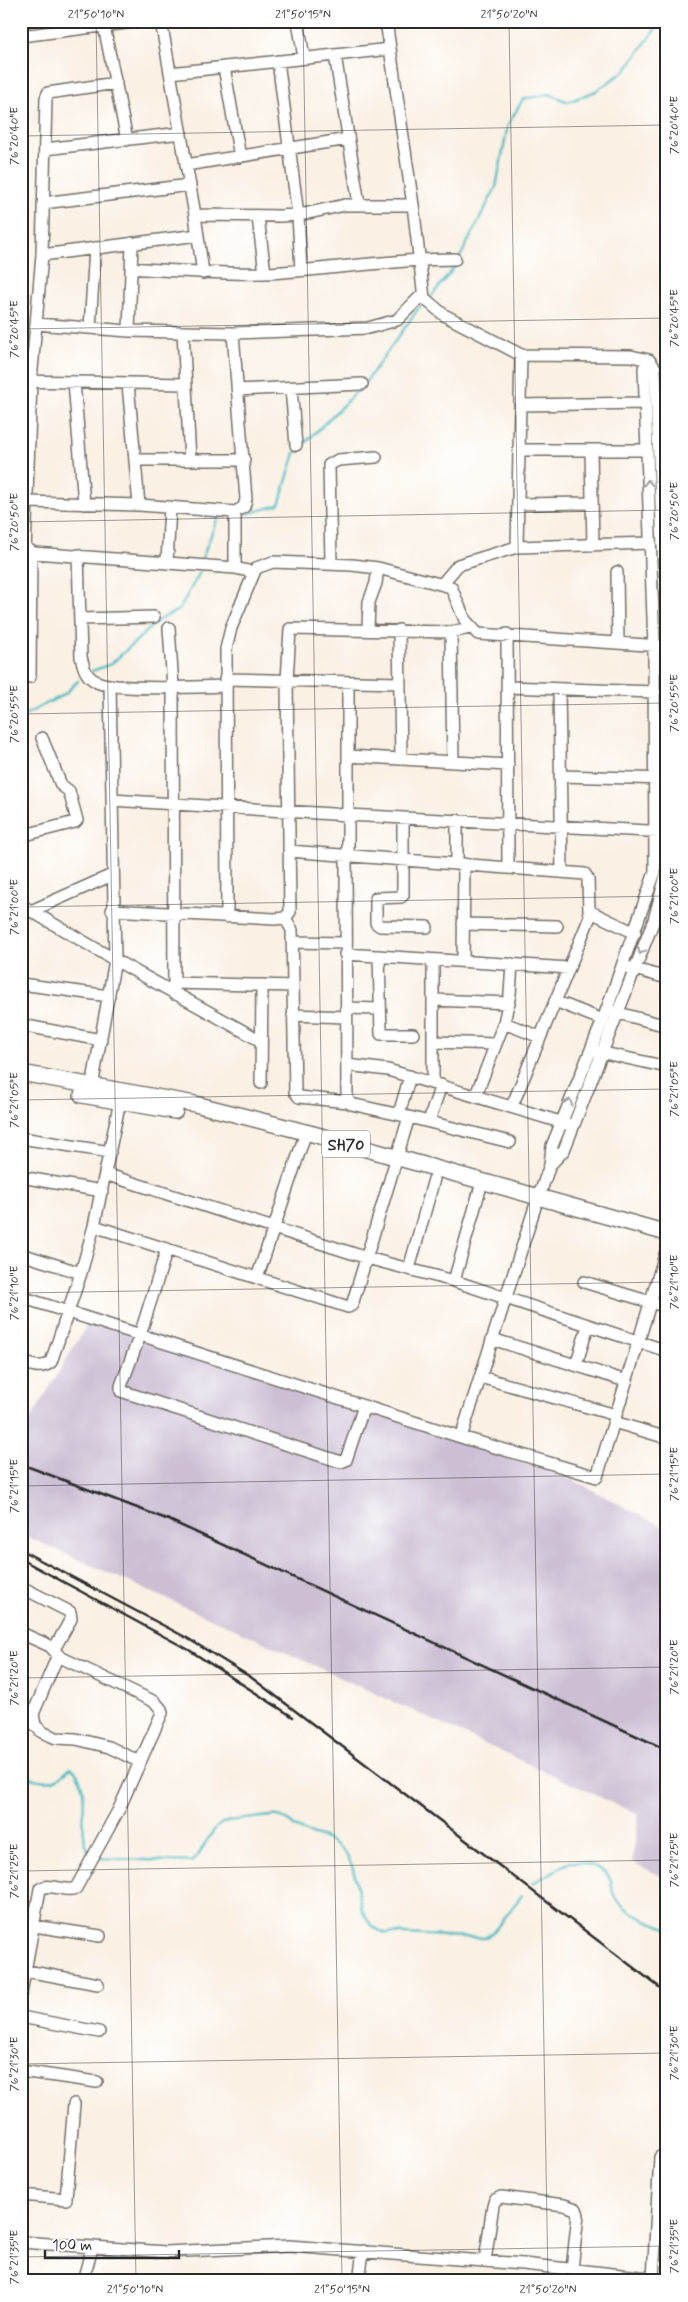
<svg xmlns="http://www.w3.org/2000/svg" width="688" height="2302" viewBox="0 0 688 2302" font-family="Mynerve,sans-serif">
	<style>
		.industrial { fill: #ccbfd4 }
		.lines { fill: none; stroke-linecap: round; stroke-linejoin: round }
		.stream { stroke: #4cbbc1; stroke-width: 2.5 }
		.minor-casing { stroke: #73706b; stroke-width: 14 }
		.major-casing { stroke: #73706b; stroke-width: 18 }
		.minor { stroke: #fff; stroke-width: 11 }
		.major { stroke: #fff; stroke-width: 15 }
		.rail { stroke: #2b2b2b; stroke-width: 2.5 }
		.oneway { stroke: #a0a0a0 }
		.ticks { fill: none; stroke: #2b2b2b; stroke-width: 1; stroke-opacity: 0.45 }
		.labels { text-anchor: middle; stroke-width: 4; stroke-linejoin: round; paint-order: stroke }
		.shield { fill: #fff; stroke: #6b6b6b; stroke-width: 1 }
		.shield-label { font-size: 16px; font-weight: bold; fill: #2b2b2b }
		.neatline { fill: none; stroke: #2b2b2b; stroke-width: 2 }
		.ticks-label { font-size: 12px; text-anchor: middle; fill: #2b2b2b }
	</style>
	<rect width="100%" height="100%" fill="#fff"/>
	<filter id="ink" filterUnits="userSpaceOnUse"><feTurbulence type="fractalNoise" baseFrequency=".02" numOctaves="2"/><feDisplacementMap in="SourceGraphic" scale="10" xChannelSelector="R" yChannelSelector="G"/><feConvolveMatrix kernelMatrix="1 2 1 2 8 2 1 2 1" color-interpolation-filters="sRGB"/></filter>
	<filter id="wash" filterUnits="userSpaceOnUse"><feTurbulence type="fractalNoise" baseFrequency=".0096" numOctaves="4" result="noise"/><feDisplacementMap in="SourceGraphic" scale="20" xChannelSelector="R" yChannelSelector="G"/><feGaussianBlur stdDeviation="1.12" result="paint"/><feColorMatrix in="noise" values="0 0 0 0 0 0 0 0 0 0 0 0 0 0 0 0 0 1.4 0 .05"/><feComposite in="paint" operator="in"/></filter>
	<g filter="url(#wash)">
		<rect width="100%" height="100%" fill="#faf0e3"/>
		<path class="industrial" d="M94 1313 575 1481 667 1529V1879L632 1862 639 1815 228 1626 21 1534V1435Z"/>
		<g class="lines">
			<path class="stream" d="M431 297 456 265 496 187 508 125 523 99 550 94 568 102 596 91 626 70 661 21
				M365 383 421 305
				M246 514 279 505 295 453 360 388
				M201 561 218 517 222 516
				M92 671 111 664 160 619 179 610 200 572
				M21 717 65 694 78 681
				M21 1776C32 1778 48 1784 59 1778 64 1774 65 1770 72 1768 95 1790 74 1829 90 1853
				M97 1858 192 1862C204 1851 208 1832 222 1823 224 1821 274 1815 278 1816 285 1817 291 1824 297 1828 314 1837 330 1836 344 1852 365 1876 349 1920 385 1933L485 1938 495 1930 522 1895
				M533 1883 570 1862C583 1861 607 1868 611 1881 612 1886 612 1895 616 1899 630 1915 647 1921 667 1928"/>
		</g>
	</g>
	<g filter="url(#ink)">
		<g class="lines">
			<g class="minor-casing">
				<path id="minor" d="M22 21 25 36
					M161 21 195 215 203 273
					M298 21 304 58
					M386 21 413 205 424 298 444 315 521 355 631 356 649 360 655 368 665 592 667 722
					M104 26 127 140
					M21 36 142 21
					M335 55 359 204
					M278 61 298 215 301 270
					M224 67 240 157
					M170 73 390 49
					M45 149 181 133
					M186 165 348 139
					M43 203 190 185
					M195 215 281 216 304 214 345 205H413
					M258 217 265 273
					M42 255 198 235
					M131 268C176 271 220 274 265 273 328 270 391 259 455 259
					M36 324 129 331 233 333 368 328 397 320 423 294
					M90 328 95 248
					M129 331 132 243
					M183 332 190 460
					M233 333 246 499 244 507 235 512V568
					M21 381 185 384
					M74 382 84 504
					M128 384 139 505
					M291 388 296 445
					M238 390 362 384
					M520 405 645 403
					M519 450H647
					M591 450 593 545
					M135 460H244
					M27 502 139 505 235 512
					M518 504 592 503
					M517 547 651 543
					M21 552 235 568 253 572
					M25 552 31 381 42 255 46 98 48 93 116 83
					M78 555 81 657C84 668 85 676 97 682 117 691 198 687 225 686
					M167 562 170 507
					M331 563 329 465 338 460 376 457
					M617 572 618 643
					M442 584 458 565 517 547 521 355
					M80 619 154 617
					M169 628 173 687 174 994
					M368 630 369 602 376 583 378 568
					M399 630 401 759
					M451 632 453 762
					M507 634 508 867
					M30 677 31 551
					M225 679 400 683
					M507 687 655 692
					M559 689 562 872
					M348 756 508 765
					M560 776 667 779
					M112 800 348 815 667 832
					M403 818V895L401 897 376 898V923L380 926 427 927
					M457 820V863
					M21 836 75 822 77 820 69 791 61 785 42 738
					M289 851 585 874 588 879 589 911 635 933
					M346 855 347 1099 351 1104 409 1117
					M348 855V683
					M21 905 115 960 261 1041
					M112 910 274 919 285 918 290 912 287 681 290 629 451 632 470 628
					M31 911 112 875
					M227 917 226 649 231 628 256 568 273 562 352 565 378 568 451 587 465 620 478 634 662 646
					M285 918 292 930 295 1092 299 1097 348 1102
					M463 924 557 926
					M292 942 345 943
					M345 954 569 968
					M379 956 381 1034H413
					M433 960V1083
					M463 961 464 864
					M627 967 667 978
					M174 983 293 986
					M21 984 109 996
					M433 1000 509 1003
					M555 1001 603 1020
					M346 1008 380 1009
					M611 1011 667 1026
					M293 1015 346 1017
					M504 1023 540 1037
					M21 1025 101 1040
					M434 1042 496 1044
					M595 1051 667 1067
					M347 1065 388 1070 567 1124
					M261 1083 262 985
					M91 1092 115 960 110 685
					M476 1095 504 1023 510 994 512 964
					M512 1106 592 912
					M399 1114 410 1076
					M429 1121 441 1085
					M21 1138 110 1152
					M550 1165 564 1150 654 920 667 872
					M105 1174 367 1258 454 1281 667 1351
					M21 1177 102 1191
					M94 1226 348 1307 352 1305 409 1117 510 1142
					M167 1249 140 1335 121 1386V1391L341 1462 346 1460 364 1406
					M21 1254 81 1273
					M409 1269 434 1179
					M257 1278 306 1132
					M454 1281 482 1182
					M584 1282 667 1307
					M21 1297 461 1437 597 1477 667 1248
					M492 1339 626 1381
					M21 1362C32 1365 42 1370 51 1362L81 1273 94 1226 121 1096
					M576 1365 588 1326
					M480 1377 616 1415
					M614 1422 667 1438
					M461 1437 535 1207 550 1165 552 1146 603 1020 655 872 654 646 644 368 649 360
					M21 1587 70 1612 71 1619 54 1649
					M21 1633 50 1646 60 1657 155 1702 161 1709 162 1713 119 1809 76 1888C65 1893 50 1882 40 1889L21 1993
					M58 1655 33 1714 35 1725 42 1732 56 1738 76 1739 109 1747 140 1762
					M21 1924 100 1936
					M21 1970 98 1984
					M21 2017 99 2032
					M21 2071 97 2082
					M21 2195 66 2199 74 2104
					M21 2242 166 2252 289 2246 523 2264 667 2280
					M485 2261 493 2205 495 2200 501 2197 564 2205 576 2209 578 2215 572 2269
					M653 2278 660 2157
					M83 2281 92 2248
					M359 2281 363 2251"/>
			</g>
			<g class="major-casing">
				<path id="major" d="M21 1073 195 1104 313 1134 667 1233
					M82 1095 175 1111"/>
			</g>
			<use href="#minor" class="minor"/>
			<use href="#major" class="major"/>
			<path class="rail" d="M21 1464 169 1520 667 1750
				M21 1550 187 1638 252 1678 667 1993
				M21 1559 189 1650 293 1717"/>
		</g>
		<defs><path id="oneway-chevron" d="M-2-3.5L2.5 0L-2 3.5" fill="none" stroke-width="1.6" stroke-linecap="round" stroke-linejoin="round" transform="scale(1.25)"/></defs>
		<g class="oneway">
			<use href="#oneway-chevron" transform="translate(648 483) rotate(-92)"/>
			<use href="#oneway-chevron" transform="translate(641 951) rotate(112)"/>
			<use href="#oneway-chevron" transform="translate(569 1102) rotate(-68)"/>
		</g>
	</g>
	<path class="ticks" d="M96 21 136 2281M303 21 342 2281M509 21 548 2281M21 136 667 125M21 329 667 318M21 522 667 510M21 714 667 703M21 907 667 896M21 1100 667 1089M21 1293 667 1282M21 1486 667 1474M21 1678 667 1667M21 1871 667 1860M21 2064 667 2053M21 2257 667 2246"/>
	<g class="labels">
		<rect class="shield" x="322" y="1130.5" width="48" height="27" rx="4"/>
		<g class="shield-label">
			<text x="346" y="1150">SH70</text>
		</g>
	</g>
	<rect width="688" height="2302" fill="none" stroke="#fff" stroke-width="55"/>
	<path d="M45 2250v8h134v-8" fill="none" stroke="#2b2b2b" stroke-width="2.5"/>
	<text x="52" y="2250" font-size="15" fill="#2b2b2b" stroke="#ffffff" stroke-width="4" paint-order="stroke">100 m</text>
	<rect x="28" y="28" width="632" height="2246" class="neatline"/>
	<g class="ticks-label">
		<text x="96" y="18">21°50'10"N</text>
		<text x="303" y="18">21°50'15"N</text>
		<text x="509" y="18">21°50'20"N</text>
		<text transform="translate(674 125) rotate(-90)" y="4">76°20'40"E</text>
		<text transform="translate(14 136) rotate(-90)" y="4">76°20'40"E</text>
		<text transform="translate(674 318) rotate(-90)" y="4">76°20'45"E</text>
		<text transform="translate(14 329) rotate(-90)" y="4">76°20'45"E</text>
		<text transform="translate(674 511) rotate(-90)" y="4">76°20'50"E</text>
		<text transform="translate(14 522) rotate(-90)" y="4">76°20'50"E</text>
		<text transform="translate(674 703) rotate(-90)" y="4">76°20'55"E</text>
		<text transform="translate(14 714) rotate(-90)" y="4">76°20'55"E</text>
		<text transform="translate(674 896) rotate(-90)" y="4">76°21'00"E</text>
		<text transform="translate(14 907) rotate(-90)" y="4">76°21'00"E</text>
		<text transform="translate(674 1089) rotate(-90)" y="4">76°21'05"E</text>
		<text transform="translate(14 1100) rotate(-90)" y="4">76°21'05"E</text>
		<text transform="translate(674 1282) rotate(-90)" y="4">76°21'10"E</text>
		<text transform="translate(14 1293) rotate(-90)" y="4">76°21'10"E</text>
		<text transform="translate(674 1474) rotate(-90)" y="4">76°21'15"E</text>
		<text transform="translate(14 1486) rotate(-90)" y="4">76°21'15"E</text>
		<text transform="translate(674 1667) rotate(-90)" y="4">76°21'20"E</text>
		<text transform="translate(14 1678) rotate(-90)" y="4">76°21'20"E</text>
		<text transform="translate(674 1860) rotate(-90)" y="4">76°21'25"E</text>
		<text transform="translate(14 1871) rotate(-90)" y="4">76°21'25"E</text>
		<text transform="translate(674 2053) rotate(-90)" y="4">76°21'30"E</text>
		<text transform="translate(14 2064) rotate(-90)" y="4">76°21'30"E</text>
		<text transform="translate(674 2246) rotate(-90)" y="4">76°21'35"E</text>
		<text transform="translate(14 2257) rotate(-90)" y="4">76°21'35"E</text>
		<text x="135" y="2293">21°50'10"N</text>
		<text x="342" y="2293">21°50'15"N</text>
		<text x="548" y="2293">21°50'20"N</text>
	</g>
</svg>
